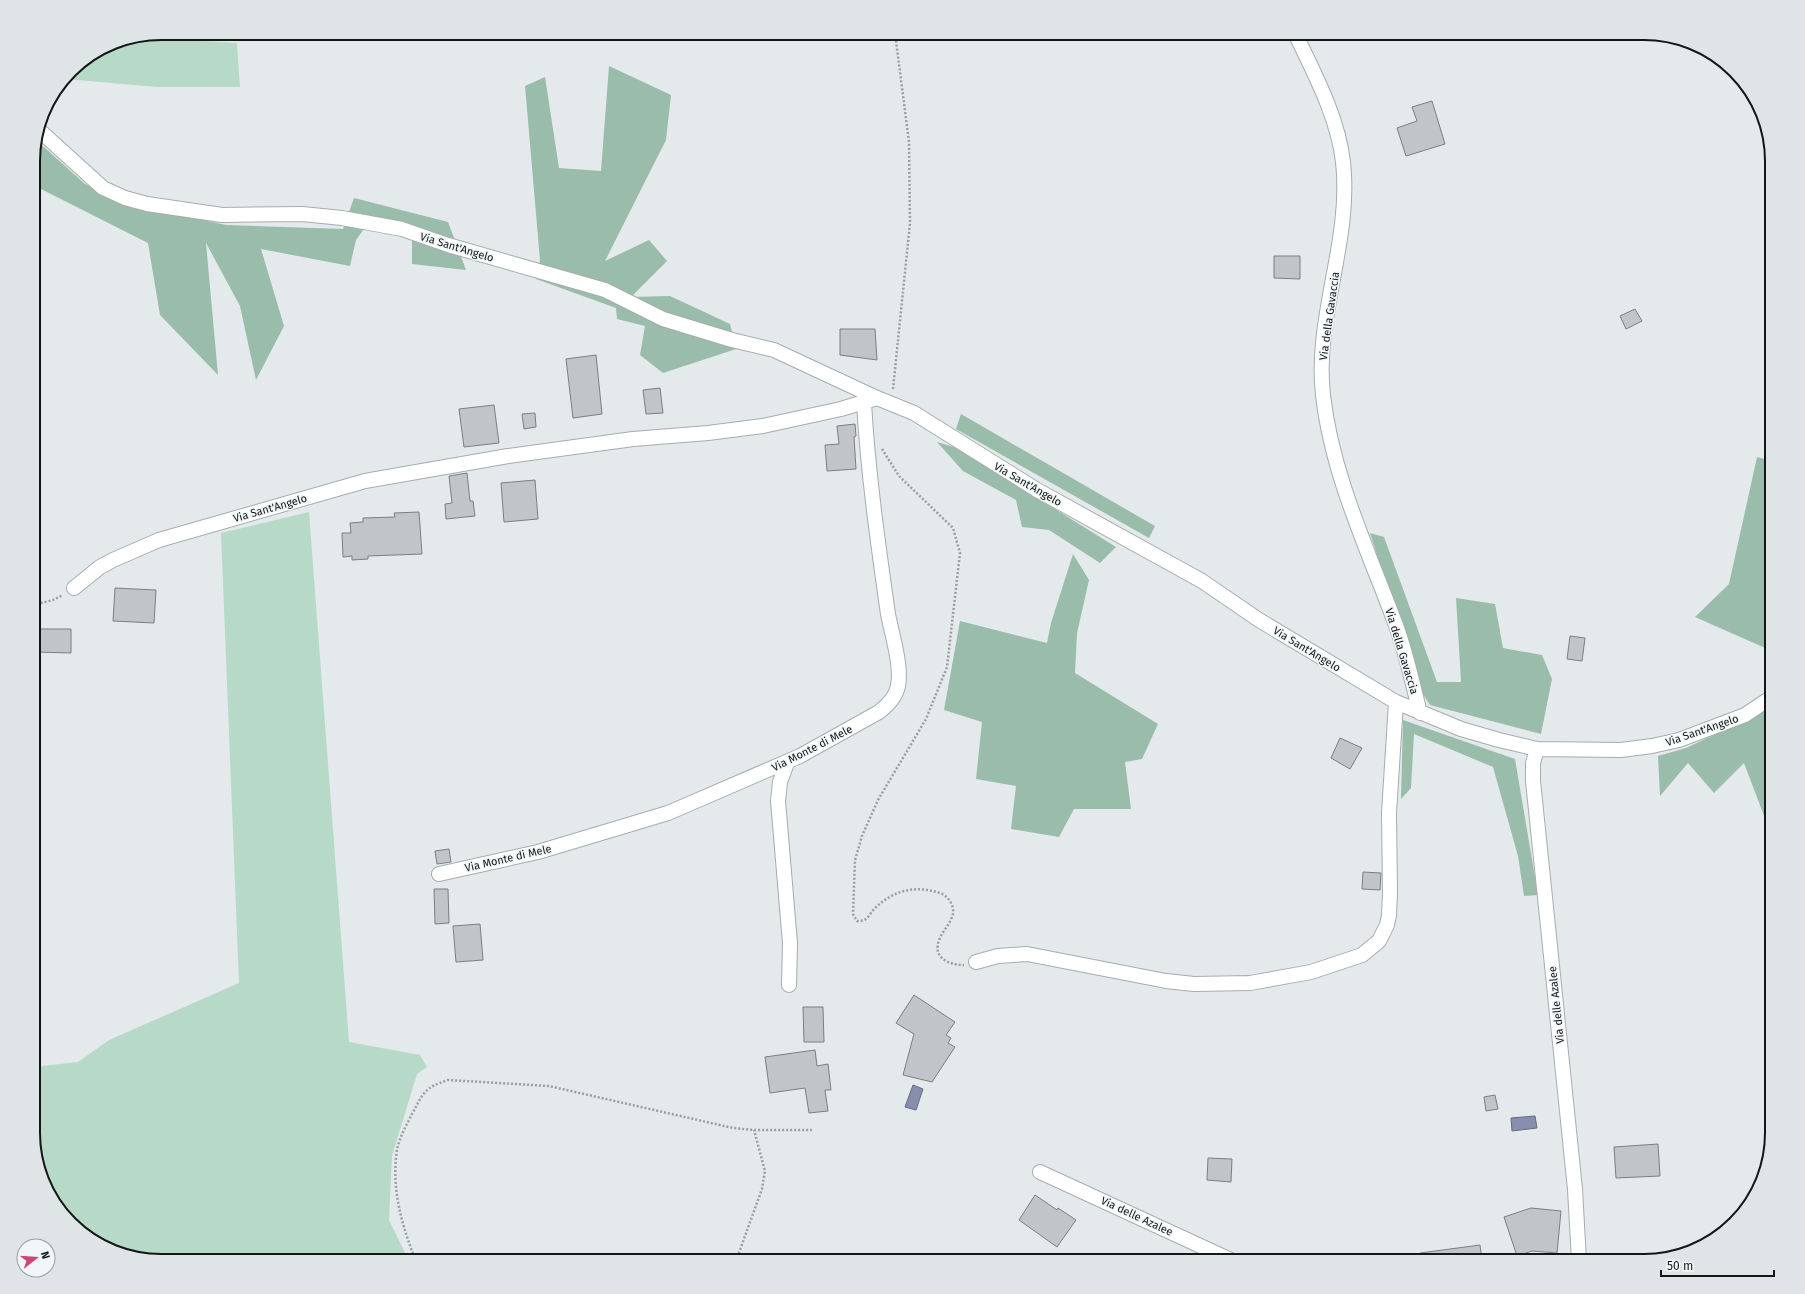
<svg xmlns="http://www.w3.org/2000/svg" width="1805" height="1294" viewBox="0 0 1805 1294" font-family="'Fira Sans',sans-serif">
	<style>
		.green { fill: #b6dac7 }
		.forest { fill: #99bdaa }
		.water { fill: #888ead; stroke: #666a80 }
		.building { fill: #c1c4c8; stroke: #7b7e82 }
		.lines { fill: none; stroke-linecap: round; stroke-linejoin: round }
		.street-casing { stroke: #a7acae; stroke-width: 16 }
		.path { stroke: #9a9e9f; stroke-width: 2.5; stroke-dasharray: 2 2; stroke-linecap: butt }
		.street { stroke: #fff; stroke-width: 14 }
		.labels { text-anchor: middle; stroke-width: 3; stroke-linejoin: round; paint-order: stroke }
		.street-label { font-size: 11px; fill: #151717; stroke: #f1f7f8 }
		.rim { fill: none; stroke: #151717; stroke-width: 2 }
	</style>
	<rect width="100%" height="100%" fill="#e4e9eb"/>
	<path class="green" d="M140 37 237 43 240 87H158L65 79 71 70 112 43Z
		M309 512 349 1042 420 1055 427 1067 417 1074 392 1156 389 1220 409 1261H161L120 1254 83 1235 50 1197 33 1141V1067L78 1062 109 1040 239 983 221 533Z"/>
	<path class="forest" d="M609 66 671 95 666 140 605 261 649 240 667 261 631 297 670 296 730 324 736 349 663 373 640 355 645 326 617 319 616 308 536 279 540 260 525 86 545 77 559 168 601 171Z
		M36 140 85 184 125 203 226 225 343 229 354 198 448 222 466 270 412 264V224L373 216 356 240 350 266 261 249 284 326 256 380 240 306 206 243 218 375 160 315 148 243 33 185V153Z
		M961 414 1155 526 1149 538 956 429Z
		M937 442 957 448 1116 547 1100 563 1049 530 1022 527 1016 500 963 471Z
		M1757 457 1772 461V651L1695 617 1729 584Z
		M1370 533 1384 537 1437 682H1461L1456 598 1495 604 1503 648 1542 655 1552 679 1541 734 1430 705 1421 691Z
		M1073 554 1089 580 1077 633 1075 673 1158 724 1142 759 1125 762 1131 809H1074L1059 837 1011 829 1016 786 976 779 982 722 944 710 960 621 1047 643 1051 623Z
		M1772 704V837L1744 763 1714 793 1688 763 1660 796 1658 756 1686 748 1761 713Z
		M1403 720 1515 759 1538 895 1524 896 1518 856 1493 767 1414 734 1411 788 1401 799Z"/>
	<path class="water" d="M913 1085 923 1089 916 1110 905 1107Z
		M1535 1116 1537 1128 1512 1131 1511 1118Z"/>
	<path class="building" d="M1432 101 1445 144 1406 156 1397 128 1417 121 1412 107Z
		M1274 256H1300V279L1274 278Z
		M1635 309 1642 321 1626 329 1620 316Z
		M840 329H875L877 360 840 355Z
		M596 355 602 414 573 418 566 359Z
		M660 388 663 413 646 414 643 390Z
		M494 405 499 443 464 447 459 409Z
		M535 413 536 427 524 429 522 414Z
		M855 424 856 436 854 437 856 469 827 471 825 445 839 444 837 426Z
		M467 473 470 501H473L475 516 446 519 445 504 452 503 449 476Z
		M535 480 538 519 504 522 501 483Z
		M419 512 422 554 368 556V559L352 560V556L343 557 342 533H351L350 523 363 522V518L395 517 394 513Z
		M115 588 156 590 154 623 113 621Z
		M36 629H71V653L35 652Z
		M1570 636 1585 638 1582 661 1567 659Z
		M1340 738 1362 748 1350 769 1331 758Z
		M449 849 451 862 437 864 435 851Z
		M1363 872 1381 873 1380 890 1362 889Z
		M434 889H448L449 923 435 924Z
		M480 924 483 960 456 962 453 926Z
		M914 995 955 1022 946 1035 951 1038 948 1043 955 1047 932 1082 903 1075 914 1034 896 1023Z
		M803 1007H823L824 1042H804Z
		M815 1050 817 1066 828 1064 831 1090H825L828 1111 809 1113 805 1088 770 1093 765 1057Z
		M1495 1095 1498 1109 1486 1111 1484 1097Z
		M1658 1144 1660 1176 1616 1178 1614 1147Z
		M1208 1158 1232 1159 1231 1182 1207 1180Z
		M1035 1195 1057 1210 1058 1208 1076 1220 1057 1247 1019 1220Z
		M1531 1208 1561 1211 1557 1253 1532 1251 1517 1256 1504 1217Z
		M1480 1245 1482 1260 1421 1261 1420 1253Z"/>
	<g class="lines">
		<g class="street-casing">
			<path id="street" d="M1295 33C1314 73 1338 117 1343 162 1352 241 1314 317 1323 395 1332 476 1369 552 1397 628 1407 656 1413 685 1420 713
				M39 130 103 188 125 198 147 204 222 215 302 214 342 218 402 229 448 245 605 290 663 319 732 340 774 350 877 398 914 413 1037 490 1202 581 1259 620 1396 702 1461 729 1499 740 1537 749 1621 750 1652 746 1679 740 1745 715 1772 697
				M74 588 100 567 113 560 159 540 365 481 508 456 633 439 708 433 763 426 841 409 877 398
				M1537 749 1533 763V781L1575 1189 1579 1261
				M787 763 780 782 778 801 790 943 789 985
				M439 874 538 852 668 813 800 756 879 712C888 705 896 697 898 686 902 666 892 635 888 614 878 544 868 473 864 403
				M976 962 998 956 1027 954 1166 981 1194 984 1250 983 1311 972 1362 955 1379 941 1387 925 1389 915 1390 893 1389 813 1396 702
				M1040 1172 1233 1261"/>
		</g>
		<path class="path" d="M893 389 910 223 909 142 895 33
			M882 449 899 476 953 528 960 553 947 667 926 719 878 800 862 836 855 860 853 914 857 921C868 922 869 914 875 908 894 890 915 885 940 893 949 896 956 908 952 917 949 925 943 931 940 938 931 957 948 965 964 965
			M33 605 53 600 63 595
			M416 1261C402 1227 391 1188 397 1150 399 1138 407 1124 412 1114 424 1092 424 1088 448 1080L549 1086 733 1128 754 1130H812
			M736 1261 762 1189 765 1171 754 1130"/>
		<use href="#street" class="street"/>
	</g>
	<g class="labels">
		<g class="street-label">
			<text transform="translate(457 247) rotate(17)" y="4">Via Sant'Angelo</text>
			<text transform="translate(1329 316) rotate(-82)" y="4">Via della Gavaccia</text>
			<text transform="translate(1028 484) rotate(30)" y="4">Via Sant'Angelo</text>
			<text transform="translate(270 508) rotate(-16)" y="4">Via Sant'Angelo</text>
			<text transform="translate(1307 649) rotate(31)" y="4">Via Sant'Angelo</text>
			<text transform="translate(1402 651) rotate(73)" y="4">Via della Gavaccia</text>
			<text transform="translate(1702 730) rotate(-19)" y="4">Via Sant'Angelo</text>
			<text transform="translate(812 748) rotate(-27)" y="4">Via Monte di Mele</text>
			<text transform="translate(508 858) rotate(-13)" y="4">Via Monte di Mele</text>
			<text transform="translate(1556 1005) rotate(-96)" y="4">Via delle Azalee</text>
			<text transform="translate(1137 1216) rotate(25)" y="4">Via delle Azalee</text>
		</g>
	</g>
	<path d="M0 0H1805V1294H0ZM161 40H1644A121 121 0 0 1 1765 161V1133A121 121 0 0 1 1644 1254H161A121 121 0 0 1 40 1133V161A121 121 0 0 1 161 40Z" fill="#dfe5e6" fill-rule="evenodd"/>
	<path class="rim" d="M161 40H1644A121 121 0 0 1 1765 161V1133A121 121 0 0 1 1644 1254H161A121 121 0 0 1 40 1133V161A121 121 0 0 1 161 40Z"/>
	<g transform="translate(36 1258) rotate(73)"><circle r="19" fill="#f1f7f8" stroke="#999d9e"/>
	<path d="M0-3L7 15L0 10L-7 15Z" fill="#cf4375"/>
	<text y="-6" font-size="11" font-weight="bold" text-anchor="middle" fill="#151717">N</text>
	</g>
	<path d="M1661 1270v6h113v-6" fill="none" stroke="#151717" stroke-width="2"/>
	<text x="1667" y="1270" font-size="12" fill="#151717" stroke="#f1f7f8" stroke-width="3" paint-order="stroke">50 m</text>
</svg>
